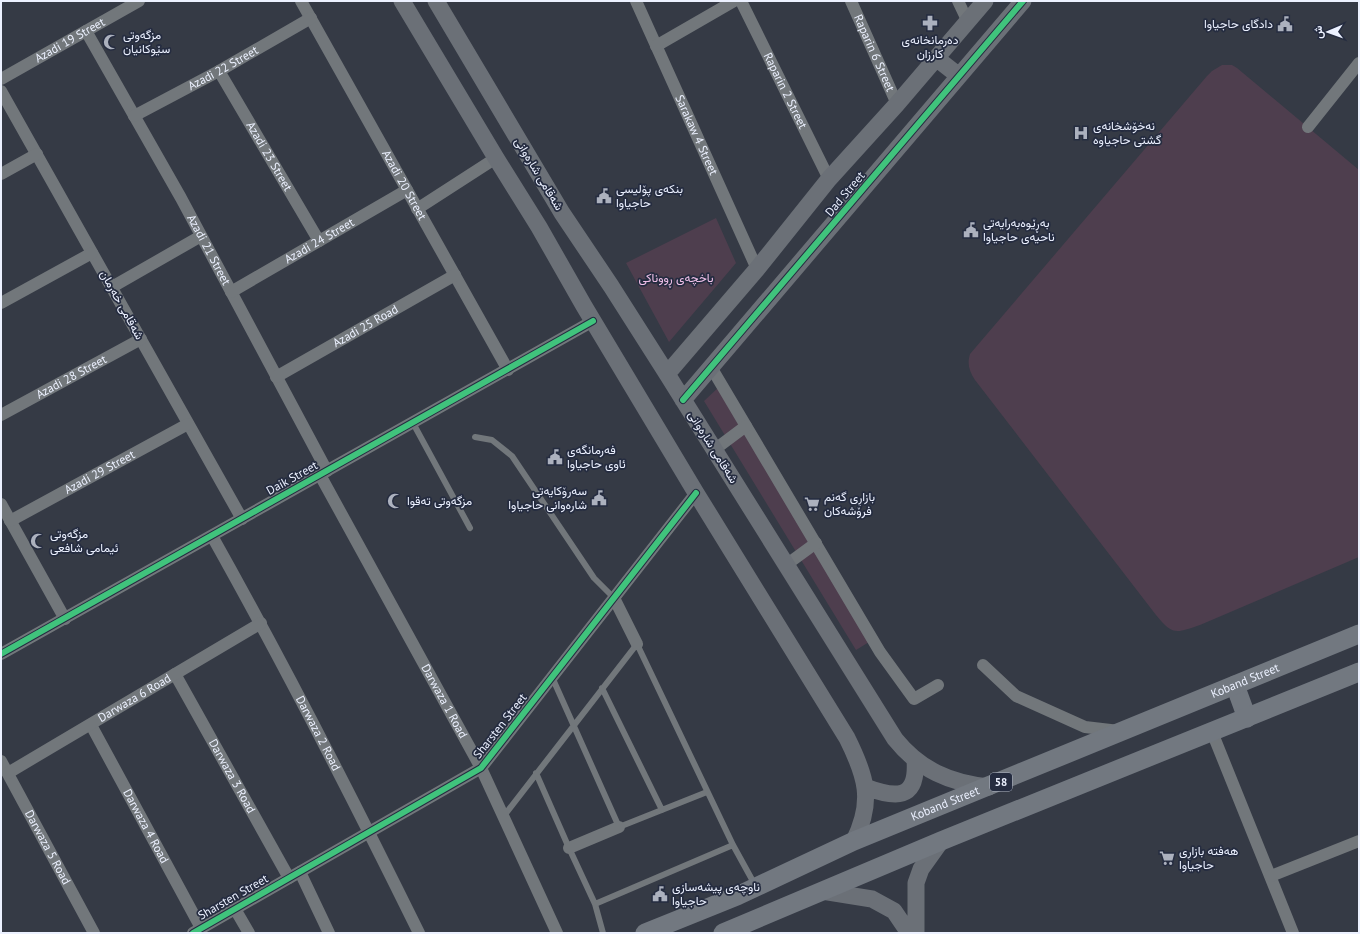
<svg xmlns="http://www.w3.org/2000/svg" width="1360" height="934" viewBox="0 0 1360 934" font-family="'PT Sans',Vazirmatn,sans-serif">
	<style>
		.green { fill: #4e3e4e }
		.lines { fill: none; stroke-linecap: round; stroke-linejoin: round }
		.lane { stroke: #72777b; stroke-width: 6 }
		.street { stroke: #72777b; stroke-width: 12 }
		.secondary { stroke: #6b7077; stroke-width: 17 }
		.primary { stroke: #727880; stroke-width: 19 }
		.cycleway-casing { stroke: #252c40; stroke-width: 8 }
		.cycleway { stroke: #40c37c; stroke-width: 6 }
		.labels { text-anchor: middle; stroke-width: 3.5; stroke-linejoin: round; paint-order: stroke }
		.shield { fill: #252c40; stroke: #b0b6c6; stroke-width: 1 }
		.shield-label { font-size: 11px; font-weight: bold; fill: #ecf1ff }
		.poi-label { font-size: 12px; fill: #ecf1ff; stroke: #252c40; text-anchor: start }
		.street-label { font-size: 12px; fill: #ecf1ff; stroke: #252c40 }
		.park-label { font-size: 12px; fill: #f1c1e9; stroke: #252c40 }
	</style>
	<rect width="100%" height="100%" fill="#353a45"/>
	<path class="green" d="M1222 65H1232L1237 68 1359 170V557L1200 625C1176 633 1173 636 1156 615L975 380C969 371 967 364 970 354L1207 76 1212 71Z
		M716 218 736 263 669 342 626 263Z
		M720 386 874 639 856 650 704 401Z"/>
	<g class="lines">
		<path class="lane" d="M413 423 470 528
			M475 437 492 440 512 456 594 578 614 598
			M552 677 619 827 707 792
			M602 688 662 810
			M536 773 569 848 595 904 603 933
			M503 817 637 644 733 845 755 885
			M595 904 733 845"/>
		<g class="street">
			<path id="s1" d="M301 1 508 370"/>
			<path id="s2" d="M636 1 757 269"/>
			<path id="s3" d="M741 1 829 179"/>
			<path id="s4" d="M851 1 897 104"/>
			<path d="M958 1 968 22"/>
			<path id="s5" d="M86 31 181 198 327 471"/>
			<path d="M656 46 734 1"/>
			<path id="s6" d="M219 71 319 241"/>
			<path id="s7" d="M1 79 139 1"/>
			<path d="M1 91 242 519"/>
			<path id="s8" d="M134 116 219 71 311 18"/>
			<path d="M1308 127 1359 63"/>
			<path d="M1 174 37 154"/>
			<path d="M417 209 496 158"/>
			<path d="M112 287 201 236"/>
			<path id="s9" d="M231 292 407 190"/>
			<path d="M1 303 92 253"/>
			<path d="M711 367 880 652 914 699 938 685"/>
			<path id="s10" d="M276 377 455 275"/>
			<path id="s11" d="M1 415 141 339"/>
			<path d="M714 450 746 426"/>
			<path id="s12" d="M320 475 481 768 557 933"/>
			<path d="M1 504 65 619"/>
			<path id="s13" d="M10 521 188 424"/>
			<path id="s14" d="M212 536C285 666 353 799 419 933"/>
			<path d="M786 565 816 543"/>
			<path d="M614 598 637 644"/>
			<path d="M1 654 593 321"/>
			<path d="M983 665 1016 696 1085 727 1119 731"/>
			<path id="s15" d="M175 674 289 878"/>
			<path id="s16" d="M91 725 201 928"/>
			<path d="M1212 732 1293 933"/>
			<path id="s17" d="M1 761 94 933"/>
			<path id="s18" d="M8 773 261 623"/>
			<path d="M569 848 619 827"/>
			<path d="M300 872 329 933"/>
			<path d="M1271 876 1359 841"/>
			<path d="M235 909 249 933"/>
			<path d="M193 933 481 768 696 493"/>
		</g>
		<path class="secondary" d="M402 1 496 158 539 227 584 306 696 493 847 738C866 776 874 801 854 841
			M436 1 562 213 611 286 667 374 895 739C920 770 950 783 989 787
			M936 58 959 76
			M667 374 757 269 829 179 897 104 985 1
			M683 400 1023 1
			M865 787C895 798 918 801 915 760
			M822 891 872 899 894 911 909 933
			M916 933V883L921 869 941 841"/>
		<g class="primary">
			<path d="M1235 685 1247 718"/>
			<path id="s19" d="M645 933 737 896 854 841 1359 634"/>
			<path d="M723 933 941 841 1359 672"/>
		</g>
		<g class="cycleway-casing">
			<path id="cycleway" d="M683 400 1023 1
				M1 654 593 321
				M193 933 481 768 696 493"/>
		</g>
		<use href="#cycleway" class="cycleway"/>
	</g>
	<defs>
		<g id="pharmacy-bare" transform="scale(1.2)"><path d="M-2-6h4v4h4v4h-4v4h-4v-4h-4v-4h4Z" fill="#acb1be" stroke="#252c40" stroke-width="2.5" paint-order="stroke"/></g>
		<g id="civic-bare" transform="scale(1.2)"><path d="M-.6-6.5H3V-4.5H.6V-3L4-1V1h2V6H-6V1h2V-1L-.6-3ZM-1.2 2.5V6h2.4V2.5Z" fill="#acb1be" stroke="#252c40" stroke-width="2.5" paint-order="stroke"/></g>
		<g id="mosque-bare" transform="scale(1.2)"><path d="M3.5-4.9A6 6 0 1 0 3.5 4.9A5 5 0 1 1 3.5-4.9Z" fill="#acb1be" stroke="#252c40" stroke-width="2.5" paint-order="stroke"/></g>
		<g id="hospital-bare" transform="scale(1.2)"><path d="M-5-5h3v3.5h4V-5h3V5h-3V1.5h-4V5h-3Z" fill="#acb1be" stroke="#252c40" stroke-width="2.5" paint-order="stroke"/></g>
		<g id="supermarket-bare" transform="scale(1.2)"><path d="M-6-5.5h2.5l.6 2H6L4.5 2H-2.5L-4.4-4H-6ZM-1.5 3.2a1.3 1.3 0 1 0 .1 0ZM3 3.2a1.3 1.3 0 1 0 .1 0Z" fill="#acb1be" stroke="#252c40" stroke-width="2.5" paint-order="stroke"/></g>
	</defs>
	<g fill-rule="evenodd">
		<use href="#pharmacy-bare" x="930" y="23"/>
		<use href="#civic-bare" x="1285" y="24"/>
		<use href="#mosque-bare" x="111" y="42"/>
		<use href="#hospital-bare" x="1081" y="133"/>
		<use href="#civic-bare" x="604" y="196"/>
		<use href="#civic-bare" x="971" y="230"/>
		<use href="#civic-bare" x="555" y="457"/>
		<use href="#civic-bare" x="599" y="498"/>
		<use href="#mosque-bare" x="395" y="501"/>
		<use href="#supermarket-bare" x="812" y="504"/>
		<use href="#mosque-bare" x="38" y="541"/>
		<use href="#supermarket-bare" x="1167" y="858"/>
		<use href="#civic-bare" x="660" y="894"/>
	</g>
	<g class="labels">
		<rect class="shield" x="990" y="773" width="22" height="18" rx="3"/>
		<g class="shield-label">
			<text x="1001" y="786">58</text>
		</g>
		<g class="poi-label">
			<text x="1273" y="28" text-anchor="end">دادگای حاجیاوا</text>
			<text x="123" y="39">مزگەوتی<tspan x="123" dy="14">سێوکانیان</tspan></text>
			<text x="930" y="44" text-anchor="middle">دەرمانخانەی<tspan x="930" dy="14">کارزان</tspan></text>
			<text x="1093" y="130">نەخۆشخانەی<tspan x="1093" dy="14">گشتی حاجیاوە</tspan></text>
			<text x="616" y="193">بنکەی پۆلیسی<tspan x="616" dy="14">حاجیاوا</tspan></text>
			<text x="983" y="227">بەڕێوەبەرایەتی<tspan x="983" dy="14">ناحیەی حاجیاوا</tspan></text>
			<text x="567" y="454">فەرمانگەی<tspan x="567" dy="14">ئاوی حاجیاوا</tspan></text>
			<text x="587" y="495" text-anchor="end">سەرۆکایەتی<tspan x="587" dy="14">شارەوانی حاجیاوا</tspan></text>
			<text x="824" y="501">بازاڕی گەنم<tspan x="824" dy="14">فرۆشەکان</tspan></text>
			<text x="407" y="505">مزگەوتی تەقوا</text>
			<text x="50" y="538">مزگەوتی<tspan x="50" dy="14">ئیمامی شافعی</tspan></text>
			<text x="1179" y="855">هەفتە بازاڕی<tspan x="1179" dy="14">حاجیاوا</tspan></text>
			<text x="672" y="891">ناوچەی پیشەسازی<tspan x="672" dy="14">حاجیاوا</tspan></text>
		</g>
		<g class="street-label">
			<text dy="4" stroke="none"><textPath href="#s7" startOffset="79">Azadi 19 Street</textPath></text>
			<text dy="4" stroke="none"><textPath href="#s4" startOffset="57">Raparin 6 Street</textPath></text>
			<text dy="4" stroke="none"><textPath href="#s8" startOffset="101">Azadi 22 Street</textPath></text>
			<text dy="4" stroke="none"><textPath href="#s3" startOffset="100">Raparin 2 Street</textPath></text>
			<text dy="4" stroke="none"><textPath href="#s2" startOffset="147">Sarakaw 4 Street</textPath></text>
			<text dy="4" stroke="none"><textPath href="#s6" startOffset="99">Azadi 23 Street</textPath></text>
			<text transform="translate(539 174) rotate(59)" y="4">شەقامی شارەوانی</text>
			<text dy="4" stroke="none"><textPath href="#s1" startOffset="211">Azadi 20 Street</textPath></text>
			<text transform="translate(845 194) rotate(-50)" y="4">Dad Street</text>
			<text dy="4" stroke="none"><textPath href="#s9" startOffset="102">Azadi 24 Street</textPath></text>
			<text dy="4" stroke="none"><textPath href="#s5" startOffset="251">Azadi 21 Street</textPath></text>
			<text transform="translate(122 305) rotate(61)" y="4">شەقامی خەرمان</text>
			<text dy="4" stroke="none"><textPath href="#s10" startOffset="103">Azadi 25 Road</textPath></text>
			<text dy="4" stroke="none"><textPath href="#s11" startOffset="80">Azadi 28 Street</textPath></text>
			<text transform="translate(713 447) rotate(58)" y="4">شەقامی شارەوانی</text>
			<text dy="4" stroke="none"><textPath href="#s13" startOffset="102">Azadi 29 Street</textPath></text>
			<text transform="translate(292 478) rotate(-29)" y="4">Daik Street</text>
			<text dy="4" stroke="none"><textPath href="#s19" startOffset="651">Koband Street</textPath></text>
			<text dy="4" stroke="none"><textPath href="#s18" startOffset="147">Darwaza 6 Road</textPath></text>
			<text dy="4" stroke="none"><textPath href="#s12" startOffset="258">Darwaza 1 Road</textPath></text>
			<text transform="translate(500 726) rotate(-52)" y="4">Sharsten Street</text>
			<text dy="4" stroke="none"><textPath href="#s14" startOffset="224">Darwaza 2 Road</textPath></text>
			<text dy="4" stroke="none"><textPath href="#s15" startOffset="117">Darwaza 3 Road</textPath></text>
			<text dy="4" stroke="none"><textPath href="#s19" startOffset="327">Koband Street</textPath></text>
			<text dy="4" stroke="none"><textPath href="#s16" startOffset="115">Darwaza 4 Road</textPath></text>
			<text dy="4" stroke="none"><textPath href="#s17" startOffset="98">Darwaza 5 Road</textPath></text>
			<text transform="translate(233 897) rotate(-30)" y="4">Sharsten Street</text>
		</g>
		<g class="park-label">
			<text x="676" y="282">باخچەی ڕووناکی</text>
		</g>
	</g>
	<rect width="1360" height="934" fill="none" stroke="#ecf1ff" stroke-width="4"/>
	<g transform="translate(1328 32) rotate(268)" stroke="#252c40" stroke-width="3" paint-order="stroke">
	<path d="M0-3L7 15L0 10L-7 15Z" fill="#ecf1ff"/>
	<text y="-6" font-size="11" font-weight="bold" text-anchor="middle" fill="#ecf1ff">ش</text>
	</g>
</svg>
